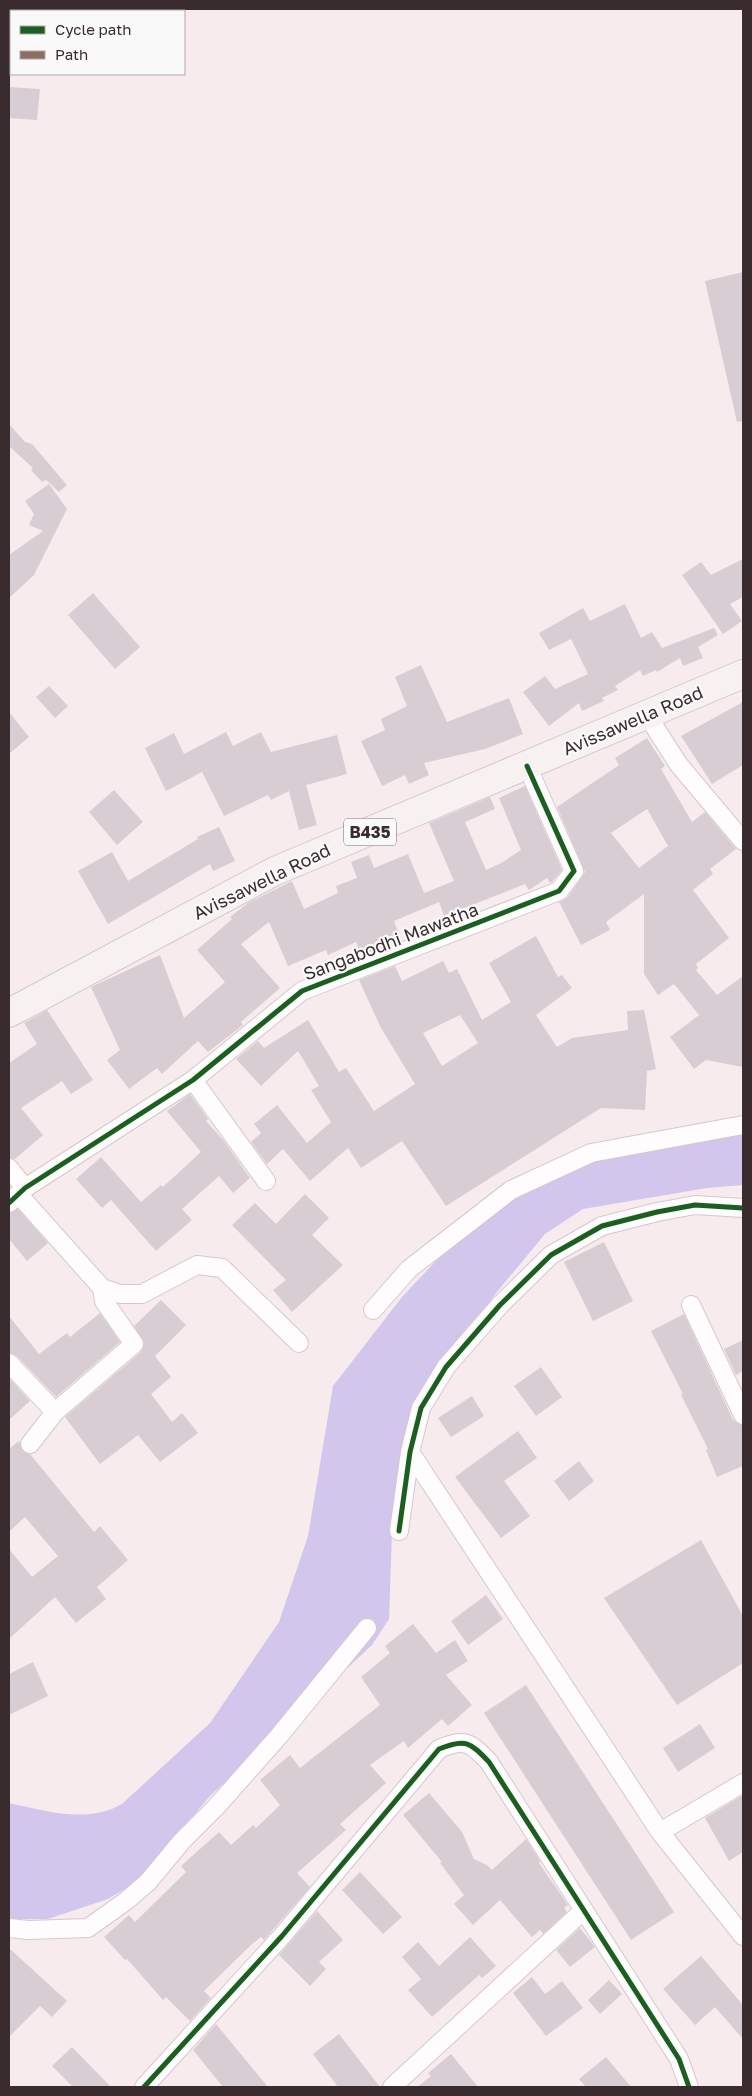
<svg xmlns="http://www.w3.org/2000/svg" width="752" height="2096" viewBox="0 0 752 2096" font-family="'Golos Text',sans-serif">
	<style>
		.water { fill: #d2c6ed }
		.building { fill: #d9cdd4; fill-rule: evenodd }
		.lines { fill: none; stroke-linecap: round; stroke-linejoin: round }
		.street-casing { stroke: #d5c8cb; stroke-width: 20 }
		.primary-casing { stroke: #d1c9cb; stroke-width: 30 }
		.street { stroke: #fefcfc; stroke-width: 18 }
		.primary { stroke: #f7f2f1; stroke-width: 28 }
		.quiet { stroke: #8d6e63; stroke-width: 4; stroke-dasharray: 8 4; stroke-linecap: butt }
		.cycleway-casing { stroke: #f9f9f9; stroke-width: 8 }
		.cycleway { stroke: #1b5e20; stroke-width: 5 }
		.labels { text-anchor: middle; stroke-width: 4.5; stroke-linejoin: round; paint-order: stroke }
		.shield { fill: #f9f9f9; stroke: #73696b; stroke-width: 1 }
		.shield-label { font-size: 16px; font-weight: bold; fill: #3a2b2e }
		.street-label { font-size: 18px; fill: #3a2b2e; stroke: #f9f9f9 }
	</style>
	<rect width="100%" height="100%" fill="#f8ebee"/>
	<path class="water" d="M743 1133V1185L707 1188 583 1209 545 1234 496 1293 414 1410 392 1532 389 1619 372 1645 210 1796 137 1882 108 1899 48 1919H9V1803C46 1811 87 1824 122 1804L210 1723 279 1622 308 1536 333 1386 402 1297 465 1230 557 1173 641 1146Z"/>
	<path class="building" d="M9 87 40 89 37 120 9 118Z
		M743 272V421L737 422 705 281Z
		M9 424 25 442 32 444 67 485 59 492 46 480 42 482 31 470 33 468 9 446Z
		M49 484 67 509 34 575 9 598V555L43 531 29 525 34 514 25 501Z
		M743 559V597L730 604 742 621 723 634 682 575 701 562 711 575Z
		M93 593 140 647 115 669 68 615Z
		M625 604 641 638 652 632 662 648 714 628 718 635 698 647 703 658 683 666 680 658 657 672 656 670 643 676 640 670 615 686 618 690 602 698 604 701 582 711 579 703 549 726 523 692 545 676 555 689 588 674 571 639 549 650 539 633 583 608 590 621Z
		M421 665 447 722 509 698 523 734 485 749 424 763 429 775 409 784 405 775 382 786 361 741 385 730 381 719 407 706 395 677Z
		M49 686 68 706 55 718 36 697Z
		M743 702V765L712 784 681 736Z
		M9 712 29 737 9 754Z
		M226 732 233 746 261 732 271 752 337 735 347 774 306 785 317 825 299 830 289 791 271 800 268 795 224 816 202 772 166 791 145 748 174 733 184 754Z
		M647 738 665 766 661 769 692 822 705 812 736 849 710 869 713 874 693 890 729 938 696 964 698 968 696 970 717 995 743 976V1067L706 1060 694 1069 670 1037 699 1015 674 984 658 995 644 974V894L606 922 610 930 581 945 559 902 568 897 585 872 557 807 619 765 615 758ZM647 809 668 846 639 868 611 833Z
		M525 786 562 870 552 882 550 883 547 878 529 890 525 884 444 916 439 902 394 921 400 937 384 943 386 947 362 956 356 942 328 955 326 950 288 966 269 922 241 944 280 988 241 1022 243 1025 208 1052 198 1041 162 1074 157 1068 129 1089 107 1060 120 1050 91 987 160 955 184 1018 225 982 197 950 232 919 230 917 248 903 292 881 304 909 338 893 336 886 357 878 351 862 369 855 374 868 408 854 424 893 454 881 429 823 490 797 495 809 465 822 486 870 501 863 521 850 499 798Z
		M114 790 143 822 117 845 89 812Z
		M219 827 235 861 213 871 210 864 108 924 78 871 112 852 128 881 198 839 197 837Z
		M536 936 558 977 562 975 572 988 536 1015 557 1047 572 1038 628 1030 627 1011 644 1010 656 1069 647 1071 645 1110 601 1108 446 1206 402 1141 361 1168 348 1148 310 1181 283 1149 267 1164 251 1142 261 1133 254 1124 277 1105 307 1143 331 1122 311 1090 319 1086 298 1051 261 1086 236 1059 258 1041 264 1048 308 1020 339 1072 346 1068 374 1111 415 1084 381 1028 359 980 395 966 402 981 443 961 449 973 457 969 482 1020 511 1002 489 963ZM460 1015 478 1043 442 1066 423 1033Z
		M47 1010 93 1080 71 1094 62 1081 21 1108 43 1135 15 1159 9 1158V1063L37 1044 24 1023Z
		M190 1094 208 1119 206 1121 224 1141 250 1178 233 1193 219 1176 182 1209 192 1220 156 1251 111 1200 102 1208 76 1179 101 1157 141 1202 161 1185 163 1187 201 1152 167 1111Z
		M305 1194 329 1218 312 1235 343 1265 292 1312 273 1290 286 1280 232 1225 255 1203 276 1224Z
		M18 1209 48 1243 27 1261 9 1239V1213Z
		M604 1242 633 1301 593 1321 564 1262Z
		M161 1300 186 1325 155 1356 171 1377 151 1394 172 1422 182 1413 198 1433 160 1462 138 1435 100 1464 65 1417 141 1352 144 1342 134 1326Z
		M100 1313 120 1342 56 1397 17 1356 9 1353V1316L39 1354 67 1333 70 1337Z
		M684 1314 733 1420 743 1425V1466L717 1477 706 1450 708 1449 681 1395 683 1394 651 1331Z
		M743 1340V1371L736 1375 724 1349Z
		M541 1367 562 1397 536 1416 514 1386Z
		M9 1378 30 1401 9 1420Z
		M472 1396 484 1416 451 1437 438 1418Z
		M518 1431 537 1458 504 1481 530 1516 501 1538 455 1477Z
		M19 1441 23 1452 30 1454 94 1532 100 1526 128 1560 97 1587 106 1599 76 1623 55 1597 9 1639V1549L32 1577 58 1556 25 1517 9 1532V1449Z
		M579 1461 594 1481 569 1501 554 1481Z
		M701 1540 743 1616V1663L677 1705 604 1598Z
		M486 1595 503 1619 468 1645 451 1621Z
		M413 1624 436 1653 455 1640 468 1661 446 1675 472 1705 448 1726 442 1719 408 1748 404 1741 370 1765 386 1783 340 1824 346 1830 297 1873 310 1887 264 1940 261 1937 252 1944 204 1991 211 1998 190 2021 166 1997 163 2000 127 1959 125 1960 104 1937 129 1915 135 1922 186 1872 181 1866 219 1832 231 1845 253 1825 256 1828 280 1805 260 1780 290 1755 300 1768 380 1705 361 1677 390 1653 385 1646Z
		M33 1662 48 1696 9 1715V1674Z
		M526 1685 674 1912 631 1940 484 1713Z
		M700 1724 715 1748 678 1772 663 1748Z
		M429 1793 462 1832 474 1859 487 1865 492 1870 526 1839 540 1861 539 1863 568 1905 564 1908 567 1912 543 1934 540 1930 532 1937 500 1900 473 1925 454 1904 464 1895 440 1863 442 1862 403 1815Z
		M743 1795V1852L729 1861 705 1818Z
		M360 1872 402 1917 383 1934 342 1890Z
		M317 1911 343 1940 319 1962 326 1969 310 1986 279 1955Z
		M580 1928 595 1947 570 1967 556 1950Z
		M470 1937 496 1966 482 1978 479 1975 432 2017 408 1990 421 1979 402 1957 418 1942 439 1966Z
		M9 1948 67 2001 52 2017 40 2006 9 2037Z
		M701 1956 743 2005V2039L715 2007 695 2025 663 1989Z
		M532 1977 545 1994 562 1981 583 2008 546 2036 513 1993Z
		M609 1980 622 1994 600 2014 588 2000Z
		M216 2024 268 2087H223L193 2050Z
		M339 2034 380 2087H338L313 2054Z
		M72 2047 111 2087H73L52 2066Z
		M451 2054 478 2087H417L431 2076 428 2073Z
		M606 2057 631 2087H586L579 2079Z"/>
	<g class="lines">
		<g class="street-casing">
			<path id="street" d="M86 9V11
				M647 715 679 765 743 841
				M193 1080 266 1181
				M9 1168 25 1188
				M19 1195 102 1288 120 1294H142L197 1265 222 1268 299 1343
				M9 1203 25 1188 193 1080 302 991 559 891 574 871 527 766
				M691 1305 743 1415
				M373 1310 409 1269 511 1190 591 1153 743 1125
				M9 1363 55 1412
				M30 1444 55 1412 134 1344 104 1301 102 1288
				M410 1452 660 1832 743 1936
				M399 1531 410 1452 421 1408 446 1367 500 1305 551 1255 602 1226 657 1212 695 1205 743 1208
				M660 1832 743 1783
				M9 1928 28 1930 88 1928 126 1901 148 1882 182 1841 216 1807 279 1736 367 1628
				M144 2087 282 1936 439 1749C465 1738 470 1742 489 1762L679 2059 689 2087
				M392 2087 584 1910"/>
		</g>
		<g class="primary-casing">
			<path id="primary" d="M9 1013 275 871 743 674"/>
		</g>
		<use href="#street" class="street"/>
		<use href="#primary" class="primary"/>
		<path class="quiet" d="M86 9V11"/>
		<g class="cycleway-casing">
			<path id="cycleway" d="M9 1203 25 1188 193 1080 302 991 559 891 574 871 527 766
				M399 1531 410 1452 421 1408 446 1367 500 1305 551 1255 602 1226 657 1212 695 1205 743 1208
				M144 2087 282 1936 439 1749C465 1738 470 1742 489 1762L679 2059 689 2087"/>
		</g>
		<use href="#cycleway" class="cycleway"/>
	</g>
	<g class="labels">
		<rect class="shield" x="344" y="818.5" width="52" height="27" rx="4"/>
		<g class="shield-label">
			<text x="370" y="838">B435</text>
		</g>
		<g class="street-label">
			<text transform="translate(633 721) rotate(-23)" y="6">Avissawella Road</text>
			<text transform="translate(262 882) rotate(-26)" y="6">Avissawella Road</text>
			<text transform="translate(391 942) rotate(-21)" y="6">Sangabodhi Mawatha</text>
		</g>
	</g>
	<rect width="752" height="2096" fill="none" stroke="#3a2b2e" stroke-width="20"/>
	<rect x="10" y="10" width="175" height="65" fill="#f9f9f9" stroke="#ada7a8"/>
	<rect x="20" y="26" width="25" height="8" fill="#1b5e20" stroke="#ada7a8"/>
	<text x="55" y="35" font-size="15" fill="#3a2b2e">Cycle path</text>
	<rect x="20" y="51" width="25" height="8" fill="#8d6e63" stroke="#ada7a8"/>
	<text x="55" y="60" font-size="15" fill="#3a2b2e">Path</text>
</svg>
